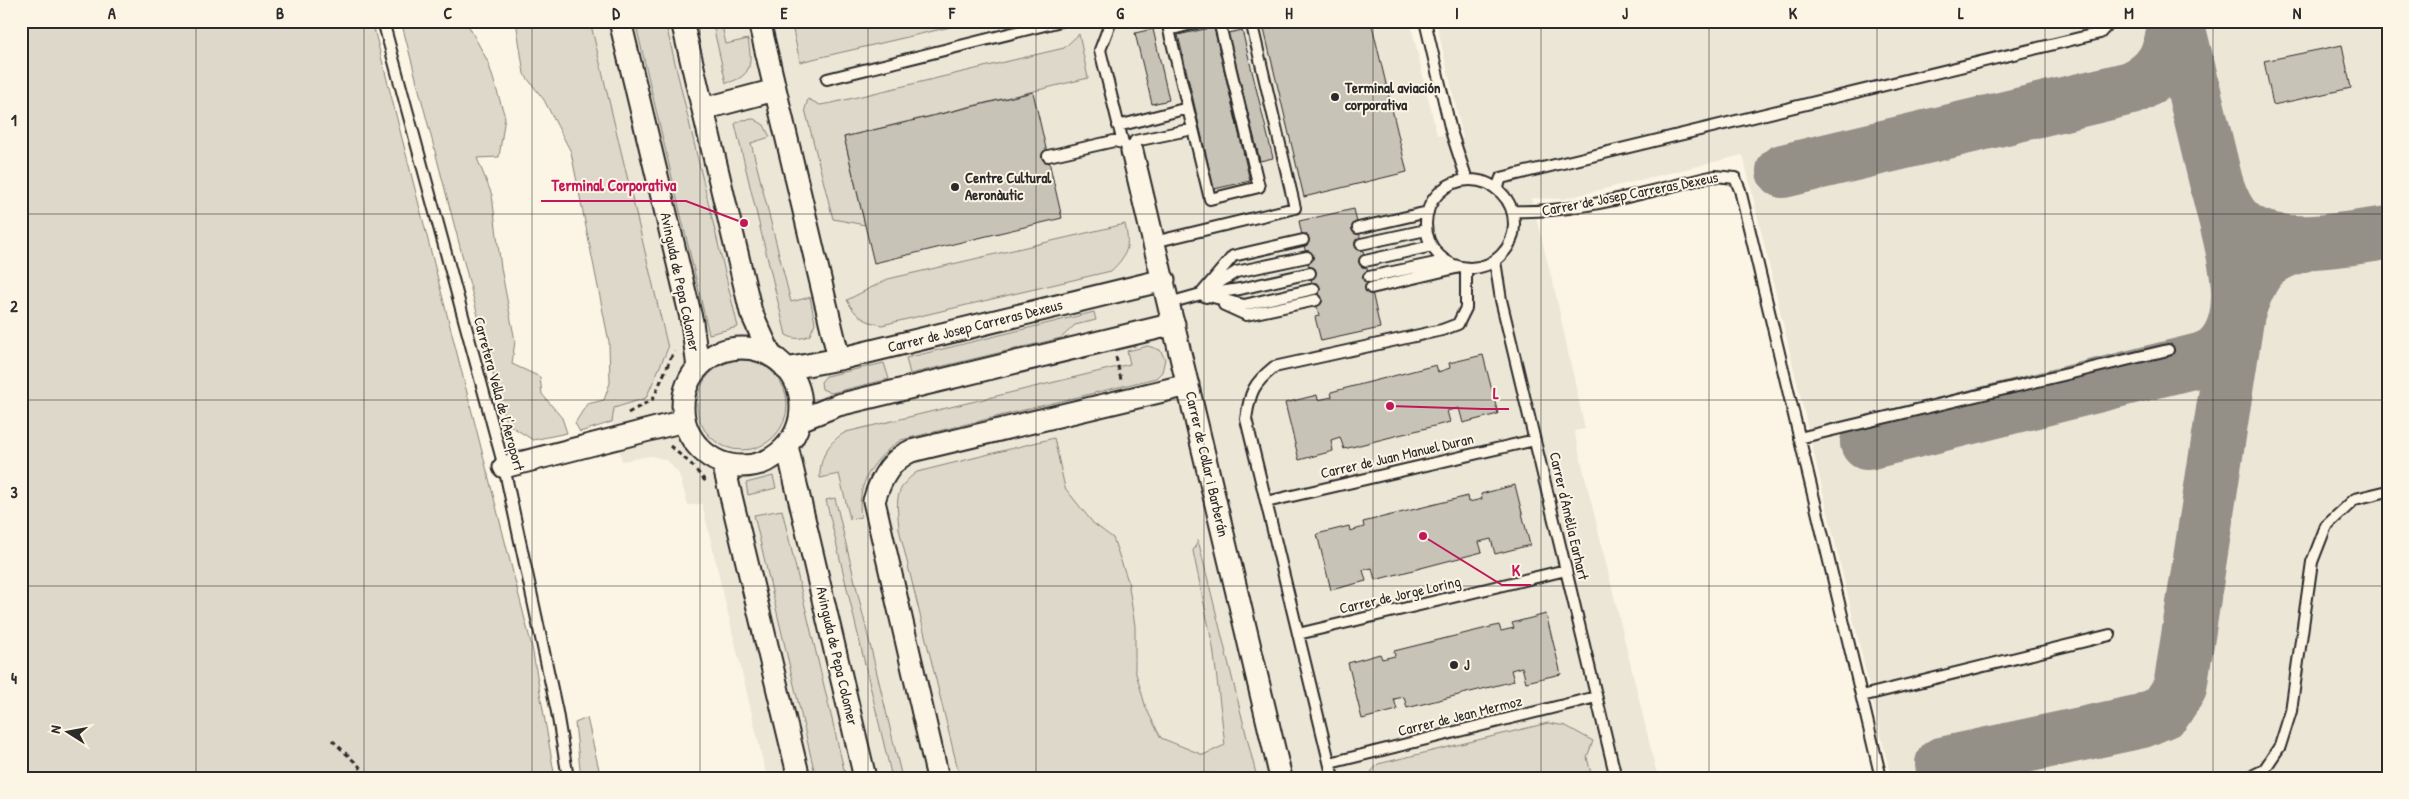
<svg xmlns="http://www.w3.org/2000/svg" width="2409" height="799" viewBox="0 0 2409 799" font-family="'Patrick Hand',sans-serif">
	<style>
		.built { fill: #ece6d7 }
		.green { fill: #ded8ca; stroke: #84827a }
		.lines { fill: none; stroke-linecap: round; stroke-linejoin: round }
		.taxiway { stroke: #949088; stroke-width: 54 }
		.building { fill: #c8c3b7; stroke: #2b2b2b }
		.service-casing { stroke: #2b2b2b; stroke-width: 14 }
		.minor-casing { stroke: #2b2b2b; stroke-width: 25 }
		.path { stroke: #2b2b2b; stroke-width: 3; stroke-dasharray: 5 4; stroke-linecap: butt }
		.service { stroke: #fcf5e5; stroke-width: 10 }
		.minor { stroke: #fcf5e5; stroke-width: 21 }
		.grid { fill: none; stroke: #2b2b2b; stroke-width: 1; stroke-opacity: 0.55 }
		.poi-dot { fill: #2b2b2b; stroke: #fcf5e5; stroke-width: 2 }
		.labels { text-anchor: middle; stroke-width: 4; stroke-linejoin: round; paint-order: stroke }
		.poi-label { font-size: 15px; font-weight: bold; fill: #2b2b2b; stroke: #fcf5e5; text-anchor: start }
		.street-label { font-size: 15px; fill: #2b2b2b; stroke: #fcf5e5 }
		.leader { fill: none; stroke: #c2185b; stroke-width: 2 }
		.callout-dot { fill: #c2185b; stroke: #fcf5e5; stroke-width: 2 }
		.callout-label { font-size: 16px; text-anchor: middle; font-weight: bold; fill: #c2185b; stroke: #fcf5e5; stroke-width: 4; stroke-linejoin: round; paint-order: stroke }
		.neatline { fill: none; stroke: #2b2b2b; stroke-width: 2 }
		.grid-label { font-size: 16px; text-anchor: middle; font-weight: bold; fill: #2b2b2b }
	</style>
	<rect width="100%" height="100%" fill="#fcf5e5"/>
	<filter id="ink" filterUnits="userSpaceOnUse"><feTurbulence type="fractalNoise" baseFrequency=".02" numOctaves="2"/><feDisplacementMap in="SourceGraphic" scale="10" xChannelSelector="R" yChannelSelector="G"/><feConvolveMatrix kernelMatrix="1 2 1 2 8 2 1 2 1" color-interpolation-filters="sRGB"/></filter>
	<g filter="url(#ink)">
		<path class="built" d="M590 21H1410L1437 135 1463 138 1436 21H2388V778H1891L1743 155 1563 199 1531 198 1554 287 1585 429 1574 431 1658 778H767L702 504 688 505 679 474 667 460 651 456 622 461 612 422 614 408 668 348Z"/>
		<path class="green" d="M21 21H372L532 647 555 778H21Z
			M401 21H466L488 62 505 117 499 157 477 158 492 195 501 268 515 341 512 364 540 377 542 394 562 418 567 433 533 440 506 423Z
			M516 21H590L668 348 646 398 614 408 612 422 580 432 575 423 587 404 604 400 610 383 609 342 571 152 544 100 524 74Z
			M635 21H665L738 327 709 334Z
			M712 21H721L726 44 748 39C752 62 753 77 726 83Z
			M791 21H976L800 62Z
			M1079 34 1088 78 844 137 865 225 833 219 805 109 808 99 820 105 832 103 1064 48Z
			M754 119 764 125 770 137 751 143 791 302 810 297 815 323 810 335C802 339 795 340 786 335L735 124 741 120Z
			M1125 224C1130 246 1128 255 1111 271L882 325C865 322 855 316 847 300L888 279Z
			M1094 312 1096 320 1075 325 1061 338 910 374 906 358Z
			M1148 346 1160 350 1165 359 1162 372 1156 378 901 440C874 458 856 483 861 517L850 519 839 474 820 478C819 458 829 441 846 432L1130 364 1127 351Z
			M697 405a45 45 0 1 1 90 0a45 45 0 1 1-90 0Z
			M884 363 889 379 831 393 822 389 821 382 826 376Z
			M1054 438 1065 488 1093 523 1113 538 1128 581 1135 626V670L1146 708 1161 738 1203 755 1225 745 1213 647 1193 551 1198 540 1257 778H1231L1229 774 1180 772 1171 778H960L899 529C897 502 893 489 917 472Z
			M773 476 776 488 748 495 746 483Z
			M835 498 902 778H892L826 500Z
			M782 510 846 778H816L754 515Z
			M587 718 601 778H581L575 723Z
			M1548 723 1566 726 1593 741 1587 757 1592 778H1366L1378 764Z"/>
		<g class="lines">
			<path class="taxiway" d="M2177 21 2216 182C2221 198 2227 214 2240 225 2275 255 2346 238 2388 233
				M1783 171 2131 88C2161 76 2172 53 2174 21
				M1867 443 2200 360C2206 358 2213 355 2218 351 2259 313 2226 229 2216 182
				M1942 764 2142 721 2165 711 2180 688 2238 313C2253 270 2261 256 2306 244"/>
		</g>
		<path class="building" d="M1262 21H1371L1407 172 1304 197Z
			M1214 27 1250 181 1214 189 1178 35Z
			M1153 29 1169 100 1152 104 1135 33Z
			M1242 30 1273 158 1260 161 1228 33Z
			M2342 45 2351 88 2273 105 2264 61Z
			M1033 92 1062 218 874 263 844 137Z
			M1354 209 1380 328 1321 341 1315 317 1319 316 1299 221Z
			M1483 355 1498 414 1463 423 1459 408 1447 411 1450 422 1344 449 1340 437 1331 440 1333 451 1299 460 1285 403 1317 395 1318 400 1332 397 1331 392 1436 365 1438 372 1450 368 1449 363Z
			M1515 485 1530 545 1495 554 1491 539 1479 542 1482 552 1375 580 1372 568 1363 570 1366 581 1331 590 1317 534 1349 526 1350 531 1364 527 1363 522 1468 496 1469 502 1482 499 1481 494Z
			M1546 614 1561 674 1526 682 1522 667 1511 670 1514 681 1407 708 1404 697 1394 699 1397 710 1362 719 1348 663 1380 654 1382 659 1395 656 1394 651 1499 625 1501 631 1514 628 1512 623Z"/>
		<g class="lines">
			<g class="service-casing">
				<path id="service" d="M383 21 504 467 557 712 568 778
					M1111 21 1100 50 1123 143 1132 151 1135 141 1193 129
					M1203 21 1169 30 1210 199 1259 187 1219 21
					M1425 21 1451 131 1467 180
					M827 79 1061 21
					M1118 126 1188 108
					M1048 156 1114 141 1123 143
					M1426 224a44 44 0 1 1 88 0a44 44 0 1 1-88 0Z
					M1497 189 1501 178 2100 33 2111 21
					M1512 211C1579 214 1650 190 1715 176L1735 178 1740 190 1881 778
					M1358 228 1428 212
					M1303 240 1233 256 1201 294 1244 305 1314 289
					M1154 242 1295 208 1251 21
					M1361 244 1426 230
					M1365 261 1432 246
					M1495 261 1501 300 1616 778
					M1369 277 1445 261
					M1371 288 1460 267
					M1209 289 1236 272 1307 257
					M1206 294 1240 289 1310 273
					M1169 303 1201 294 1206 297
					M1224 305 1246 315 1316 300
					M1799 438 2168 350
					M1266 502 1535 440
					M1298 634 1566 570
					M1862 696 2110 635
					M1330 763 1596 697
					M1333 778 1246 419C1250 392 1253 384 1274 367L1442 330 1458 324 1466 308V268
					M2248 778 2264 770 2280 746 2291 711 2312 562 2326 526 2355 499 2388 491"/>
			</g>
			<g class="minor-casing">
				<path id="minor" d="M620 21 692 322 698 368
					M682 21 751 312 771 356
					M759 21 839 359
					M703 109 775 90
					M1132 151 1281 778
					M683 407a59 59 0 1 1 118 0a59 59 0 1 1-118 0Z
					M786 369 839 359 1164 280
					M800 420 838 405 1174 324
					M787 446 865 778
					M723 463 799 778
					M504 467 684 421
					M938 778 874 501C880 480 890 460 911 451L1188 385"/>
			</g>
			<path class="path" d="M1116 357 1121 380
				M628 413 653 399 674 351
				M670 446 691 464 706 482
				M332 740 359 766 367 778"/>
			<use href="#service" class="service"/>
			<use href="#minor" class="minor"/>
		</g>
	</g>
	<path class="grid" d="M196 21V778M364 21V778M532 21V778M700 21V778M868 21V778M1036 21V778M1204 21V778M1373 21V778M1541 21V778M1709 21V778M1877 21V778M2045 21V778M2213 21V778M21 214H2388M21 400H2388M21 586H2388"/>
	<g class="poi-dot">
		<circle cx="1335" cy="97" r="5"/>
		<circle cx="955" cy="187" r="5"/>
		<circle cx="1454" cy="665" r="5"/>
	</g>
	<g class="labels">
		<g class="poi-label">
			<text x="1345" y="93">Terminal aviación<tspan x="1345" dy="17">corporativa</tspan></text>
			<text x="965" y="183">Centre Cultural<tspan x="965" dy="17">Aeronàutic</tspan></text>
			<text x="1464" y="670">J</text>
		</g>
		<g class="street-label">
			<text transform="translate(1630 194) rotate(-11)" y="5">Carrer de Josep Carreras Dexeus</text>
			<text transform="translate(680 282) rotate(78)" y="5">Avinguda de Pepa Colomer</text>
			<text transform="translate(975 326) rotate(-14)" y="5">Carrer de Josep Carreras Dexeus</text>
			<text transform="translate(499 394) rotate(75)" y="5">Carretera Vella de l'Aeroport</text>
			<text transform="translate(1397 456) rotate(-13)" y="5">Carrer de Juan Manuel Duran</text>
			<text transform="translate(1207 464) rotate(77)" y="5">Carrer de Collar i Barberán</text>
			<text transform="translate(1569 516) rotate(77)" y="5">Carrer d'Amèlia Earhart</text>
			<text transform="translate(1400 595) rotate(-13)" y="5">Carrer de Jorge Loring</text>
			<text transform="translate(837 656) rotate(77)" y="5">Avinguda de Pepa Colomer</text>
			<text transform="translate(1460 716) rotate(-14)" y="5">Carrer de Jean Mermoz</text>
		</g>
	</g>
	<path class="leader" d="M744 223L686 201H541M1390 406L1483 409H1509M1423 536L1502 585H1531"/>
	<g class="callout-dot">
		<circle cx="744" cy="223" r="5"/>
		<circle cx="1390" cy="406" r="5"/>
		<circle cx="1423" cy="536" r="5"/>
	</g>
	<g class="callout-label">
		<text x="614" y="191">Terminal Corporativa</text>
		<text x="1496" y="399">L</text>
		<text x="1516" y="576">K</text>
	</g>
	<rect width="2409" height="799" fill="none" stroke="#fcf5e5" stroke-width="55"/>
	<g transform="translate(68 732) rotate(281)" stroke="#fcf5e5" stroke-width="4" paint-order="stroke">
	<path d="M0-4L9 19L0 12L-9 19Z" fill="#2b2b2b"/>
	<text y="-8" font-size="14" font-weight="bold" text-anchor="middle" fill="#2b2b2b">N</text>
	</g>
	<rect x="28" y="28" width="2354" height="744" class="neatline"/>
	<g class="grid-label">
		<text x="112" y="19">A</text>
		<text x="280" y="19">B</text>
		<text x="448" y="19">C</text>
		<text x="616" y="19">D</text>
		<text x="784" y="19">E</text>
		<text x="952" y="19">F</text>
		<text x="1120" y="19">G</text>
		<text x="1289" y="19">H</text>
		<text x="1457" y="19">I</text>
		<text x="1625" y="19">J</text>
		<text x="1793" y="19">K</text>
		<text x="1961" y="19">L</text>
		<text x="2129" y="19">M</text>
		<text x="2297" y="19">N</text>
		<text x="14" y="126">1</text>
		<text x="14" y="312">2</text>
		<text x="14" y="498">3</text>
		<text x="14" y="684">4</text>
	</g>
</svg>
